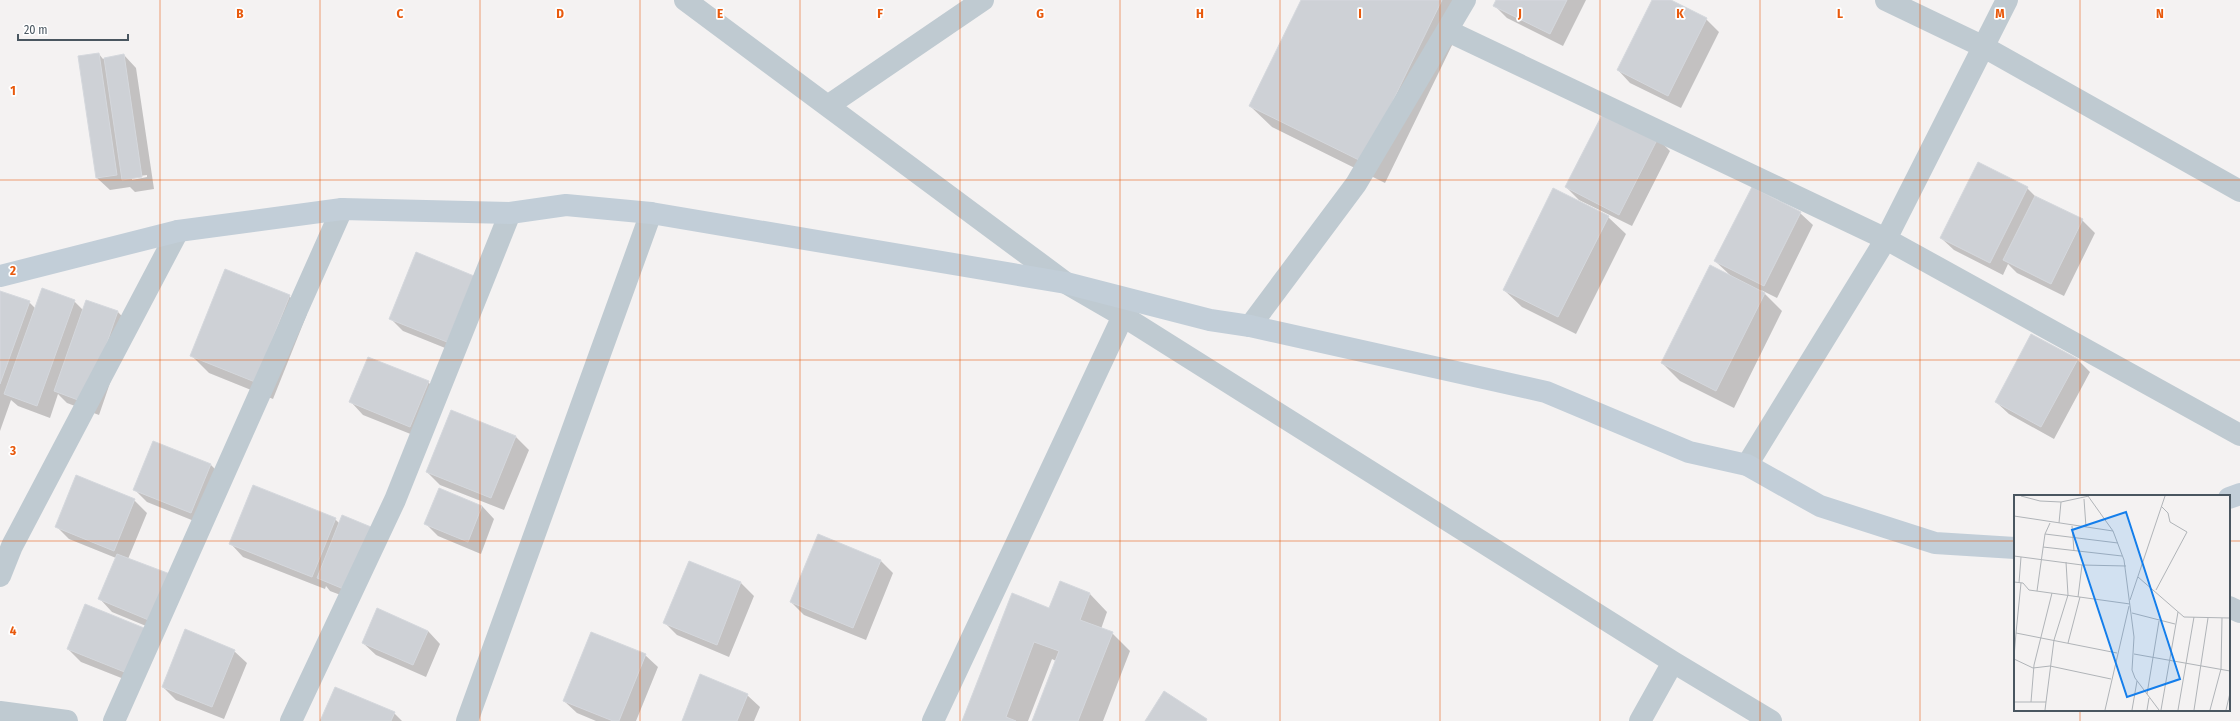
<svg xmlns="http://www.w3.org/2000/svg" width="2240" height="721" viewBox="0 0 2240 721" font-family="'Fira Sans Condensed',sans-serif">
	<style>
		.shadow { fill: #0003; fill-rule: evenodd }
		.building { fill: #ced1d6; stroke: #d5d8dd }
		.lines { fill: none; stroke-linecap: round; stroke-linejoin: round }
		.minor { stroke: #bfcad1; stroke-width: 22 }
		.secondary { stroke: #c2ced8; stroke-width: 22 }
		.grid { fill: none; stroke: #e8590c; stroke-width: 1; stroke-opacity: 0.55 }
		.inset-road { fill: none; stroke: #b0b4b8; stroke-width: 1 }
		.view { fill: #147eeb; fill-opacity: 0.15; stroke: #147eeb; stroke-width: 2 }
		.inset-edge { fill: none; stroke: #495660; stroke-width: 2 }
		.grid-label { font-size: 13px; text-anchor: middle; font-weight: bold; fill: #e8590c; stroke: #fff; stroke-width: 3.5; stroke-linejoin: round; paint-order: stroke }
	</style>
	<rect width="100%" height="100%" fill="#f4f2f2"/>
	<path class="shadow" d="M1302 0H1474L1385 183 1272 127 1250 106Z
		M1497 0H1586L1563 46 1507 18 1494 5Z
		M1653 0H1669L1706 19 1719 32 1681 108 1630 83 1618 70Z
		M99 54 103 59 124 55 136 68 154 189 135 192 130 187 110 190 97 178ZM147 175V177L132 180V177Z
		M1657 138 1670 151 1632 226 1579 200 1566 187Z
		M2027 188 2038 199 2082 220 2095 233 2064 296 2017 273 2008 264 2003 275 1954 250 1941 238Z
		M1800 213 1813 225 1777 298 1761 290 1782 311 1734 408 1680 381 1662 363 1731 276 1715 261Z
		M1608 217 1626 234 1576 334 1522 307 1504 290Z
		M417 254 460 354 403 331 391 319Z
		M0 292 29 302 35 308 74 301 83 310 118 312 130 325 99 415 67 403 58 394 50 418 18 406 11 400 0 431Z
		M289 296 307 314 273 399 209 373 191 355Z
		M2077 359 2090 372 2054 439 2009 414 1996 402Z
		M428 382 441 395 423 439 363 415 351 402Z
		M452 411 516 437 529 450 504 510 440 485 427 472Z
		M211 465 223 477 204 525 147 502 135 490Z
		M134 500 147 513 128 559 163 633 112 612 100 599 116 558 69 539 56 526Z
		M482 506 494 519 481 554 438 536 425 523Z
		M335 519 340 524 359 602 330 591 326 586 325 589 243 557 231 544Z
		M880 560 893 573 866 640 804 615 791 602Z
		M689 562 741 583 754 596 729 657 677 635 665 623Z
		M1090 594 1107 612 1101 629 1112 633 1130 651 1103 721H1033L1056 661 1052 659 1028 721H963L1050 609Z
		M144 629 139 685 81 662 68 649Z
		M428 631 440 644 426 677 376 655 363 643Z
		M234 651 247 663 224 719 176 700 163 687Z
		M645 655 658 667 636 721H596L577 713 564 701Z
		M747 695 760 707 754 721H683Z
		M394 713 402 721H321Z"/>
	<path class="building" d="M1301 0H1442L1363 162 1249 106Z
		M1496 0H1567L1550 34 1493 6Z
		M1652 0H1671L1707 18 1668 96 1617 70Z
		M99 53 117 175 96 178 78 56Z
		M124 54 142 177 122 180 104 58Z
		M1604 111 1658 138 1619 215 1565 187Z
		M1978 162 2028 187 1990 263 1940 238Z
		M1752 187 1801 212 1764 286 1714 261Z
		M1553 188 1609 216 1558 317 1503 290Z
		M2035 196 2083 219 2051 284 2003 260Z
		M416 252 474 276 447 342 389 319Z
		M1710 265 1765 293 1716 391 1661 363Z
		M225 269 290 295 255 382 190 356Z
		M42 288 75 300 37 406 4 394Z
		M0 291 30 301 0 384Z
		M86 300 118 311 86 403 54 391Z
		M2031 334 2078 359 2041 427 1995 402Z
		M368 357 429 381 410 427 349 402Z
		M451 410 516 436 491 498 426 472Z
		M153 441 211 464 191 513 133 490Z
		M76 475 135 499 114 551 55 527Z
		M253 485 336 518 312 577 229 544Z
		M439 488 482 506 468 542 424 524Z
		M342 515 371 527 346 590 317 578Z
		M818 534 881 560 853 628 790 602Z
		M117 554 170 574 151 621 98 599Z
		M689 561 741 582 717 645 663 623Z
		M1060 581 1090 593 1080 620 1113 632 1078 721H1032L1059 651 1034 642 1006 717 1016 721H962L1012 593 1049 608Z
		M85 604 144 628 127 673 67 649Z
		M377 608 428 631 413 665 362 643Z
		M185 629 235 650 212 707 162 687Z
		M591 632 646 654 619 721H613L563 701Z
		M700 674 748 694 737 721H682Z
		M335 687 395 712 391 721H320Z
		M1164 691 1207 719 1206 721H1145Z"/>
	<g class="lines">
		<path class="minor" d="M685 0 1066 283 1123 316 1673 662 1771 721
			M1886 0 1984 47 2240 191
			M1448 31 1886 239 2240 435
			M829 105 983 0
			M1250 326 1356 184 1465 0
			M1747 465 1886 239 2007 0
			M0 576 12 546 178 231
			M2229 607 2240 612
			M0 712 67 721
			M114 721 342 209
			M291 721 395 500 510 213
			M467 721 651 213
			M933 721 1123 316
			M1640 721 1673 662"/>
		<path class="secondary" d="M0 276 178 231 342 209 510 213 566 205 651 213 1066 283 1210 320 1250 326 1546 392 1689 452 1747 465 1820 506 1935 543 2015 548
			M2229 498 2240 494"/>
	</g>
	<path class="grid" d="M160 0V721M320 0V721M480 0V721M640 0V721M800 0V721M960 0V721M1120 0V721M1280 0V721M1440 0V721M1600 0V721M1760 0V721M1920 0V721M2080 0V496M0 180H2240M0 360H2240M0 541H2015M2229 541H2240M2080 710V721"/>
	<g transform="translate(2014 495)">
		<rect width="216" height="216" fill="#f4f2f2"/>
		<path class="inset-road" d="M7 1 26 6 47 7 75 1M74 1 99 36 110 65 120 142 118 175 121 183 145 215M70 4 72 32M0 21 99 36M45 28 47 7M58 31 60 56M31 39 104 48M29 52 108 61M0 61 68 70 112 71M124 82 170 122 216 123M0 87 9 88 15 95 116 109M5 88 7 62M142 95 173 37 156 27 154 18 147 11M23 96 31 39 36 28M64 102 68 70M116 105 151 1M118 118 161 129M2 138 7 88M54 148 66 102M120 159 216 176M0 162 2 138 103 158M0 164 19 173 36 171 97 184M133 199 145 126M0 207H32L31 215M17 207 20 170 38 98M32 207 40 145 54 100 52 67M91 215 115 111M118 215 123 186M133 215 135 203M147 215 164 117M164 215 180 122M180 215 194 123M196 215 207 174 208 123M212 215 216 198"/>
		<path class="view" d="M112 17 166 184 113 202 58 35Z"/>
		<rect width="216" height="216" class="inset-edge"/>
	</g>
	<g class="grid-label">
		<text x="240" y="18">B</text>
		<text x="400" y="18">C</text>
		<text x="560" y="18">D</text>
		<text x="720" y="18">E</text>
		<text x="880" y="18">F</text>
		<text x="1040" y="18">G</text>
		<text x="1200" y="18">H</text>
		<text x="1360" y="18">I</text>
		<text x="1520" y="18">J</text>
		<text x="1680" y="18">K</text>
		<text x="1840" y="18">L</text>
		<text x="2000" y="18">M</text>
		<text x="2160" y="18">N</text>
		<text x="13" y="95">1</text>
		<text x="13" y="275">2</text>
		<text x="13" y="455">3</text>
		<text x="13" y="635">4</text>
	</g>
	<path d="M18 34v6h110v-6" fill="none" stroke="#495660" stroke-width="2"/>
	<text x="24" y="34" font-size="12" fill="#495660" stroke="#ffffff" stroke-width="3" paint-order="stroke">20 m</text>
</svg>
